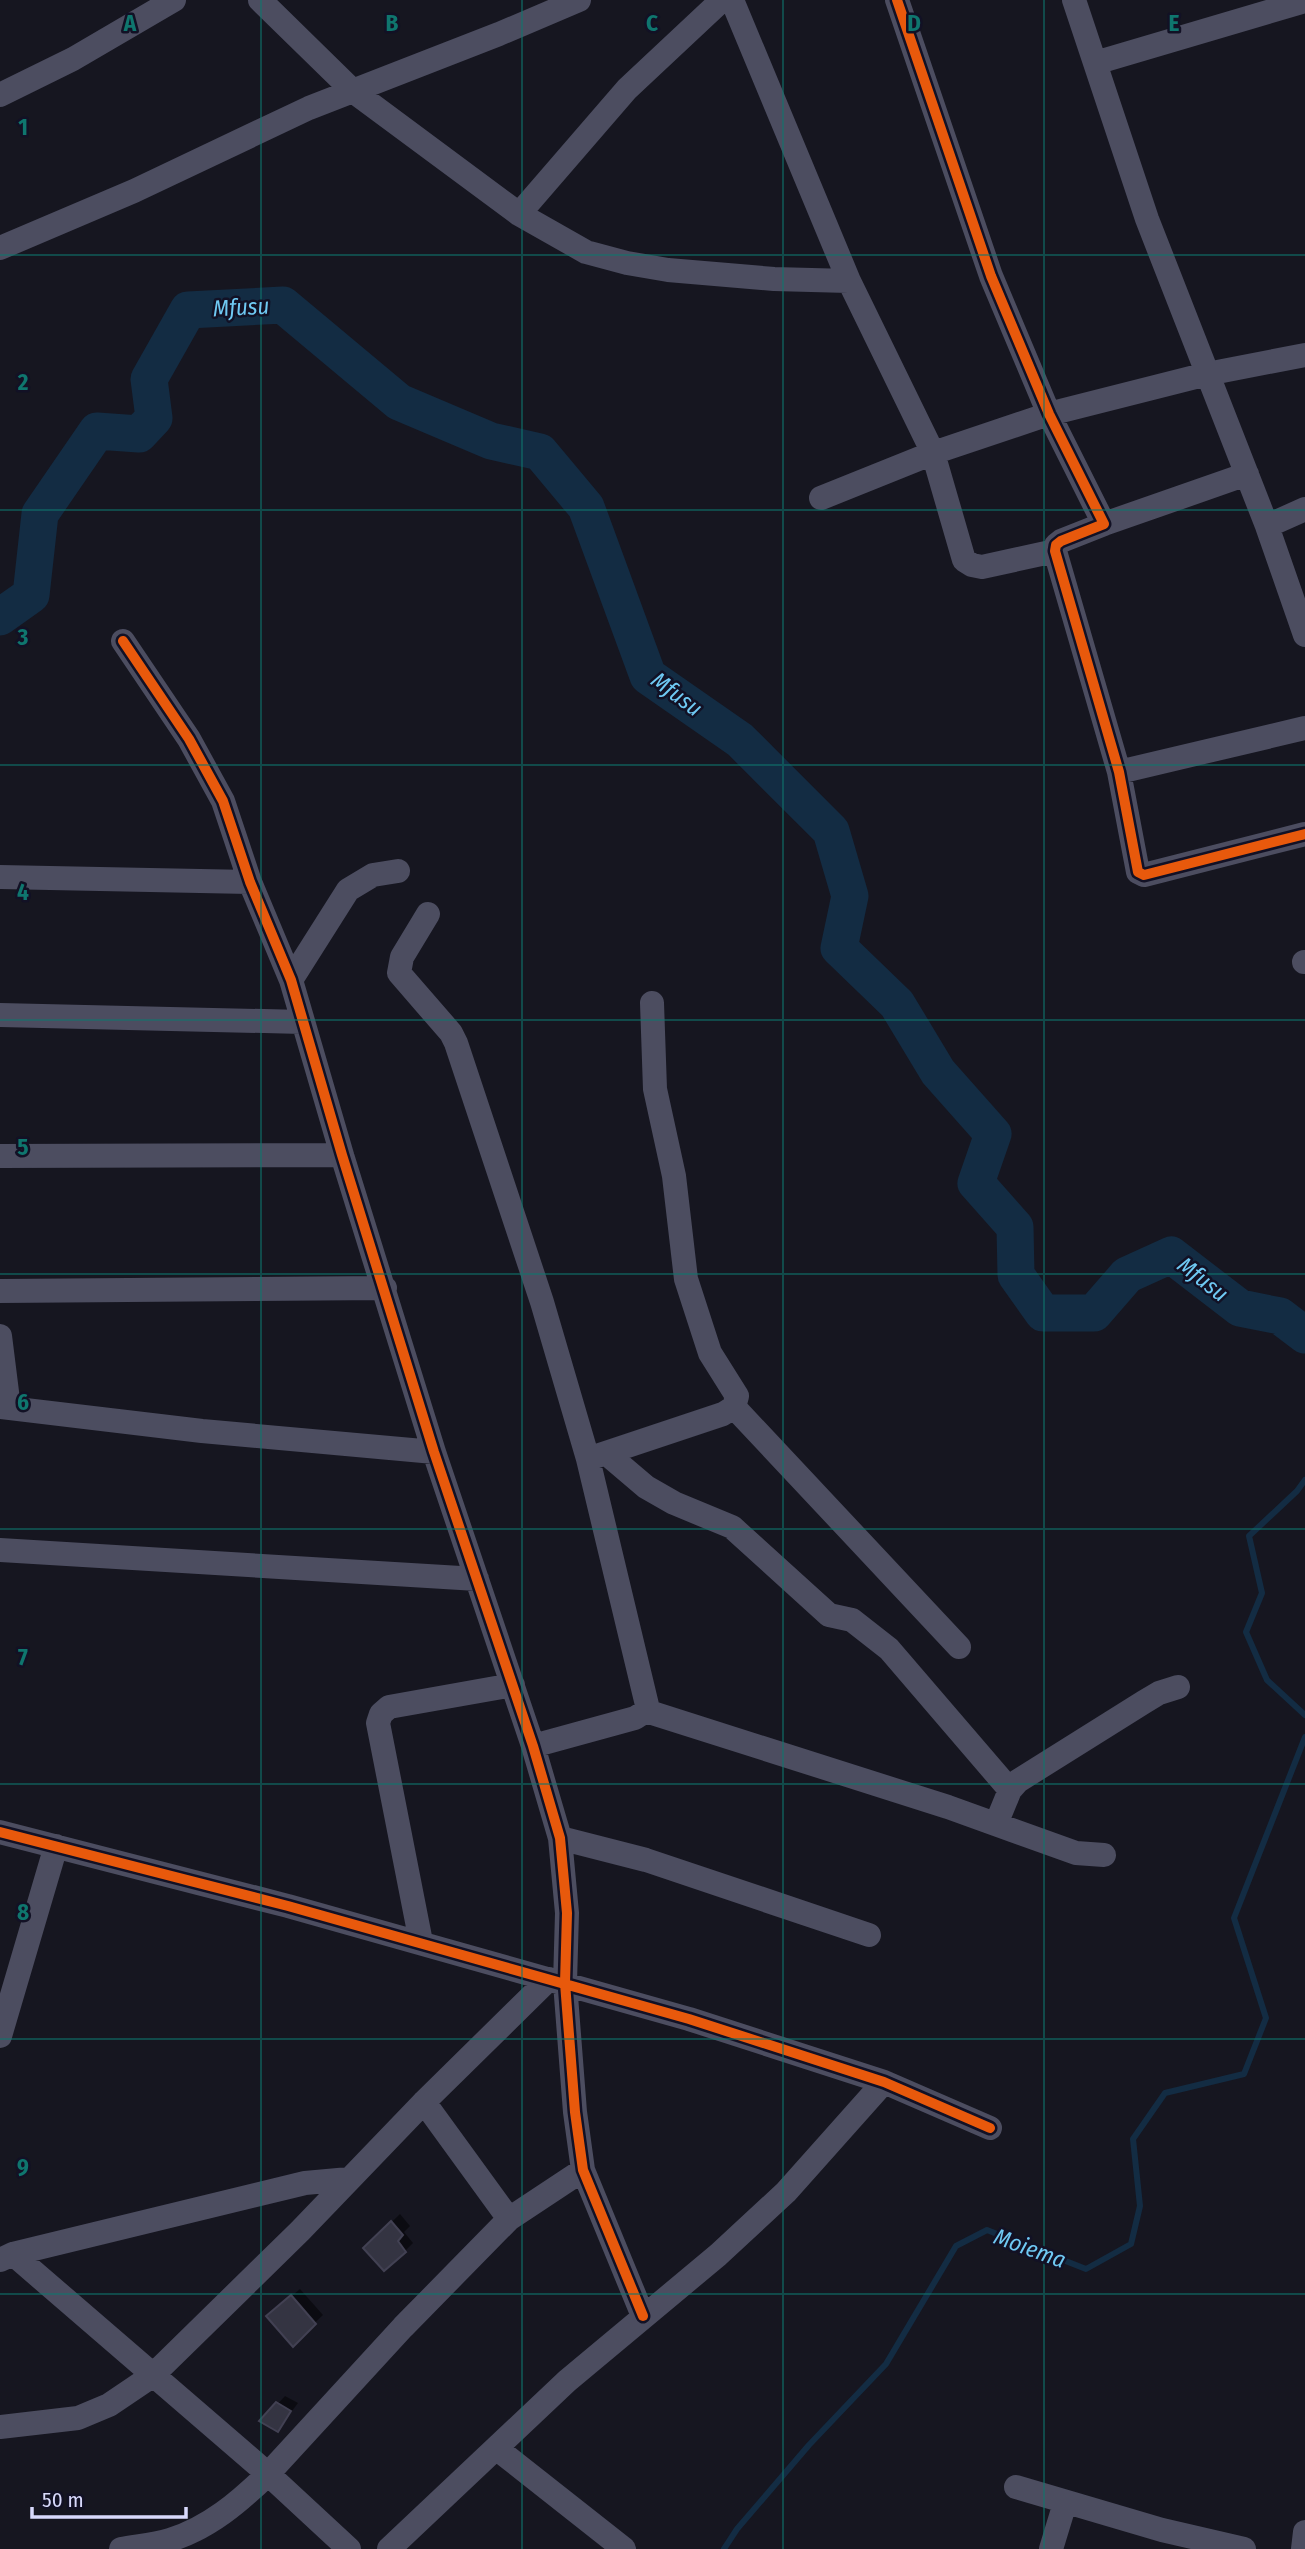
<svg xmlns="http://www.w3.org/2000/svg" width="1305" height="2549" viewBox="0 0 1305 2549" font-family="'Fira Sans Condensed',sans-serif">
	<style>
		.shadow { fill: #0007 }
		.lines { fill: none; stroke-linecap: round; stroke-linejoin: round }
		.stream { stroke: #132c43; stroke-width: 6 }
		.river { stroke: #132c43; stroke-width: 37 }
		.building { fill: #343442; stroke: #424153; stroke-width: 2 }
		.minor { stroke: #4c4d60; stroke-width: 24 }
		.cycleway-casing { stroke: #121125; stroke-width: 15 }
		.cycleway { stroke: #e8590c; stroke-width: 10 }
		.grid { fill: none; stroke: #0f766e; stroke-width: 2; stroke-opacity: 0.55 }
		.labels { text-anchor: middle; stroke-width: 5; stroke-linejoin: round; paint-order: stroke }
		.water-label { font-size: 23px; font-style: italic; fill: #6fc9f3; stroke: #121125 }
		.grid-label { font-size: 23px; text-anchor: middle; font-weight: bold; fill: #0f766e; stroke: #121125; stroke-width: 5; stroke-linejoin: round; paint-order: stroke }
	</style>
	<rect width="100%" height="100%" fill="#161620"/>
	<path class="shadow" d="M400 2214 410 2226 404 2232 413 2243 405 2251 365 2248Z
		M300 2289 323 2315 293 2344 276 2309Z
		M285 2396 298 2403 278 2430 262 2421Z"/>
	<g class="lines">
		<path class="stream" d="M1305 1480 1297 1491 1249 1536 1262 1593 1246 1632 1267 1680 1305 1715
			M724 2549 737 2529 809 2445 886 2364 956 2246 987 2230 1086 2269 1131 2244 1140 2206 1133 2139 1165 2093 1244 2074 1266 2018 1234 1918 1305 1737"/>
		<path class="river" d="M0 617 31 595 40 514 97 431 139 434 154 418 149 379 188 310 283 305 399 402 491 441 540 452 586 507 648 676 740 740 831 831 850 896 839 948 897 1004 938 1072 993 1134 976 1183 1015 1227 1016 1275 1043 1313H1094L1127 1275 1171 1255 1240 1308 1280 1316 1305 1335"/>
	</g>
	<path class="building" d="M391 2221 403 2235 398 2241 406 2252 384 2271 363 2248Z
		M291 2295 316 2324 293 2347 266 2316Z
		M276 2402 291 2411 278 2432 259 2421Z"/>
	<g class="lines">
		<path class="minor" d="M260 0 353 91 519 214 586 252 627 263 668 270 774 279 849 281
			M732 0 849 281 933 453 964 560 972 565 982 567 1055 551
			M897 0 991 276 1049 414 1104 524 1061 541 1056 545 1055 551 1119 772 1138 872 1144 875 1305 834
			M1074 0 1147 219 1267 526 1305 635
			M1095 63 1305 1
			M0 95 73 59 174 0
			M519 214 627 89 722 0
			M0 248 134 191 309 108 499 34 579 0
			M821 498 933 453 1049 414 1207 374 1305 355
			M1104 524 1247 474
			M1267 526 1305 509
			M123 641 189 739 223 801 250 882 291 980 342 1155 434 1452 533 1746 560 1838 567 1913 565 1983 575 2112 583 2170 643 2316
			M1119 772 1305 728
			M0 877 250 882
			M428 914 402 957 399 973 451 1033 456 1043 542 1302 588 1459 647 1705 646 1711 635 1718 533 1746
			M1304 962H1305
			M291 980 348 890 373 875 398 871
			M0 1015 303 1022
			M0 1156 342 1155
			M0 1291 385 1288
			M0 1336 9 1408
			M0 1407 202 1431 434 1452
			M734 1407 959 1647
			M606 1453 646 1487 674 1503 732 1527 829 1615 852 1620 889 1649 1010 1790
			M588 1459 723 1414 734 1407 737 1396 710 1353 686 1279 674 1176 655 1089 652 1003
			M0 1550 477 1579
			M646 1711 948 1807 1076 1853 1104 1855
			M996 1824 1010 1790 1018 1781 1144 1702 1159 1693 1178 1687
			M0 1832 288 1906 689 2019 884 2082 990 2128
			M560 1838 646 1860 869 1935
			M421 1942 378 1723 381 1714 389 1707 513 1685
			M0 2036 56 1846
			M424 2102 509 2219
			M13 2254 305 2183 349 2179
			M0 2260 13 2254 268 2474 403 2327 509 2219 583 2170
			M0 2427 78 2418 109 2405 152 2376 300 2231 424 2102 549 1979
			M496 2448 624 2549
			M1016 2487 1162 2530 1244 2549
			M121 2549C137 2546 154 2545 170 2540 209 2528 239 2502 268 2474L349 2549
			M389 2549 567 2381 718 2255 786 2192 884 2082
			M1051 2549 1065 2503
			M1303 2549 1305 2532"/>
		<g class="cycleway-casing">
			<path id="cycleway" d="M897 0 991 276 1049 414 1104 524 1061 541 1056 545 1055 551 1119 772 1138 872 1144 875 1305 834
				M123 641 189 739 223 801 250 882 291 980 342 1155 434 1452 533 1746 560 1838 567 1913 565 1983 575 2112 583 2170 643 2316
				M0 1832 288 1906 689 2019 884 2082 990 2128"/>
		</g>
		<use href="#cycleway" class="cycleway"/>
	</g>
	<path class="grid" d="M261 0V2549M522 0V2549M783 0V2549M1044 0V2549M0 255H1305M0 510H1305M0 765H1305M0 1020H1305M0 1274H1305M0 1529H1305M0 1784H1305M0 2039H1305M0 2294H1305"/>
	<g class="labels">
		<g class="water-label">
			<text transform="translate(241 307) rotate(-3)" y="8">Mfusu</text>
			<text transform="translate(677 694) rotate(37)" y="8">Mfusu</text>
			<text transform="translate(1203 1279) rotate(38)" y="8">Mfusu</text>
			<text transform="translate(1030 2248) rotate(20)" y="8">Moiema</text>
		</g>
	</g>
	<g class="grid-label">
		<text x="130" y="31">A</text>
		<text x="392" y="31">B</text>
		<text x="652" y="31">C</text>
		<text x="914" y="31">D</text>
		<text x="1174" y="31">E</text>
		<text x="23" y="135">1</text>
		<text x="23" y="390">2</text>
		<text x="23" y="645">3</text>
		<text x="23" y="900">4</text>
		<text x="23" y="1155">5</text>
		<text x="23" y="1410">6</text>
		<text x="23" y="1665">7</text>
		<text x="23" y="1920">8</text>
		<text x="23" y="2175">9</text>
	</g>
	<path d="M32 2507v10h154v-10" fill="none" stroke="#d8d9fc" stroke-width="3.5"/>
	<text x="42" y="2507" font-size="21" fill="#d8d9fc" stroke="#121125" stroke-width="5" paint-order="stroke">50 m</text>
</svg>
